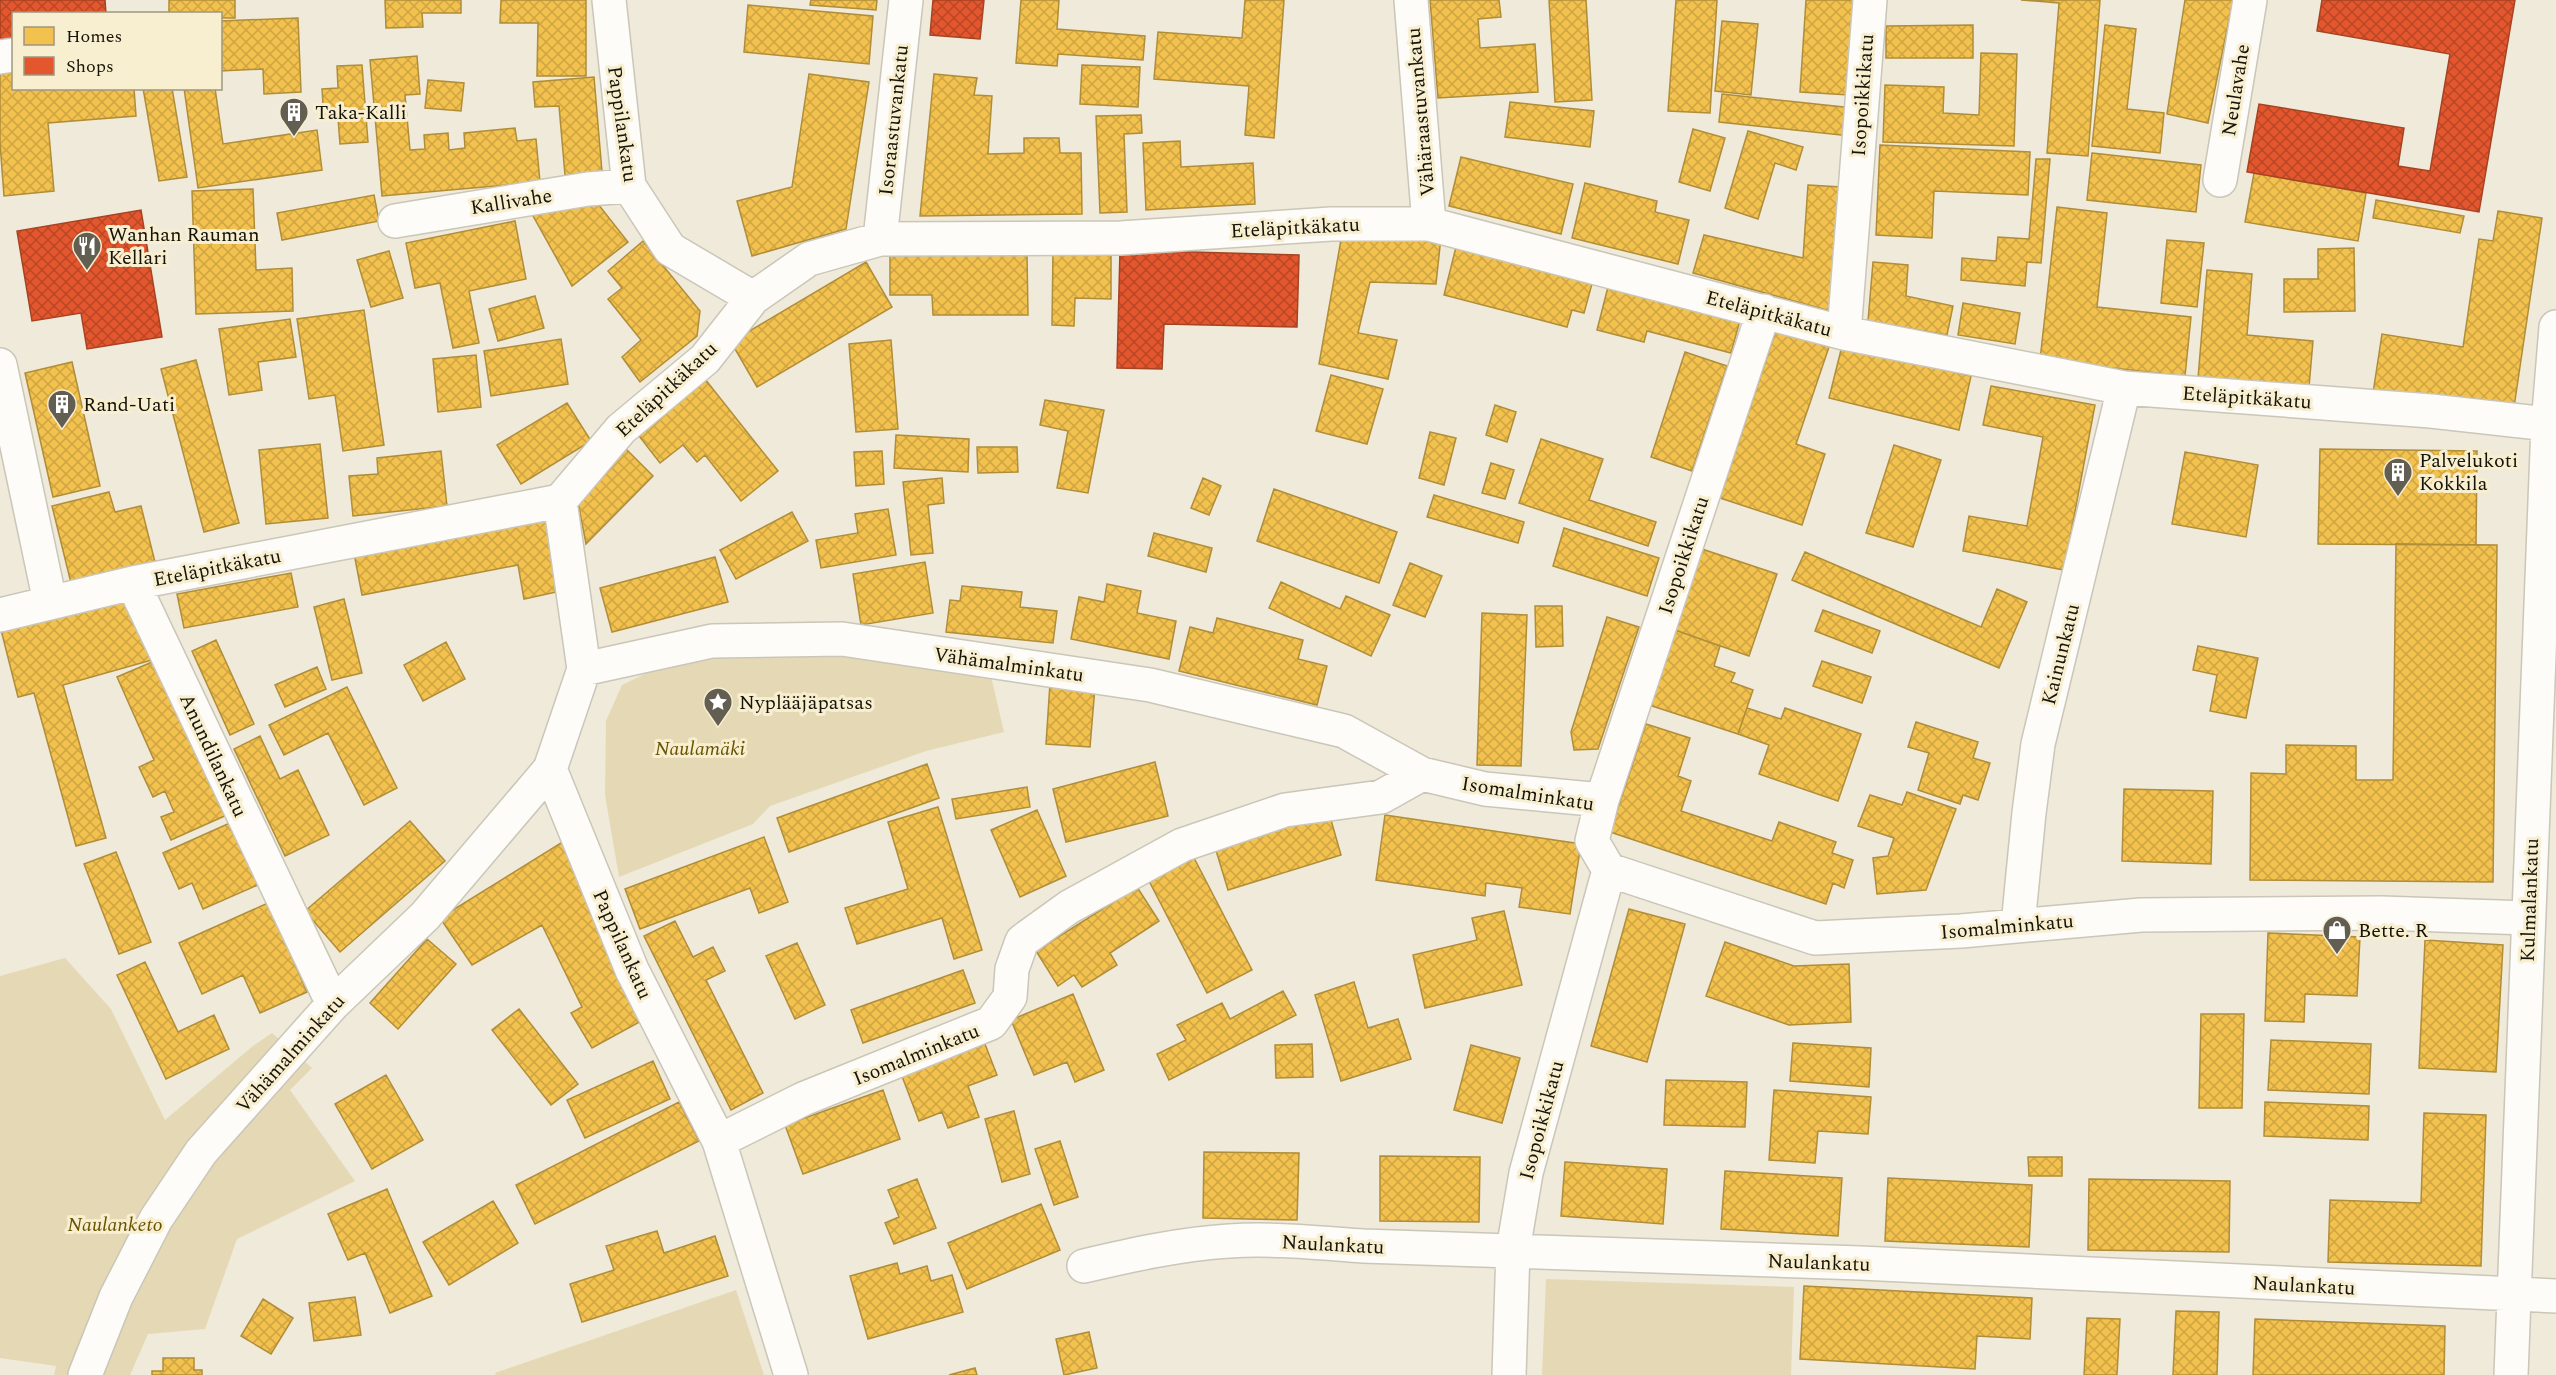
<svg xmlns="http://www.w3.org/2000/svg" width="2556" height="1375" viewBox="0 0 2556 1375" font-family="Spectral,serif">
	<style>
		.green { fill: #e5d9b5 }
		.homes { fill: url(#homes-cross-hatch); stroke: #b08d39; stroke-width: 1.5 }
		.shops { fill: url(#shops-cross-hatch); stroke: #a64323; stroke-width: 1.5 }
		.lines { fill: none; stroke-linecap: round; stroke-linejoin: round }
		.minor-casing { stroke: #cac6b8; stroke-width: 36 }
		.minor { stroke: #fdfcf9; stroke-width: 33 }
		.labels { text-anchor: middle; stroke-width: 6; stroke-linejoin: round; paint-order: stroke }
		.street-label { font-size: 20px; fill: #161308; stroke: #f8eed0 }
		.poi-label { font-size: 20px; fill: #161308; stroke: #f8eed0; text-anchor: start }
		.park-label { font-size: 20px; font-style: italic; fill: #685300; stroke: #f8eed0 }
	</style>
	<defs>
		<pattern id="homes-cross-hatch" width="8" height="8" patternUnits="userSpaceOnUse" patternTransform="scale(1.5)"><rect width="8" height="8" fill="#f2c14e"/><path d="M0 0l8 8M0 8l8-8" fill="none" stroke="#cfa543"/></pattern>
		<pattern id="shops-cross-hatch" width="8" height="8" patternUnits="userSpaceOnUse" patternTransform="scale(1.5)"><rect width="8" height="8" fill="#e4572e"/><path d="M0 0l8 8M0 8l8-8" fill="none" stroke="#b84725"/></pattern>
	</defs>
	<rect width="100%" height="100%" fill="#efead9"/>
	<path class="green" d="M740 647 989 668 1004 732 926 751 770 806 753 824 619 877 605 795 606 721 622 685 669 662Z
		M65 958 111 1009 165 1120 253 1046 272 1033 312 1068 290 1090 355 1181 237 1239 205 1329 148 1334 130 1375H54L56 1366 0 1358V976Z
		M1546 1279 1794 1287 1791 1375H1542Z
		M736 1290 764 1375H496L495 1373Z"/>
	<path class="homes" d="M169 0H235V18H220V14H169Z
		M385 0H461V13H422L423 27 386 28Z
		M501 0H586V76H537L538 23H500Z
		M811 0H877L876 10 810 5Z
		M1021 0H1059L1057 29 1145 36 1143 60 1058 54 1057 66 1016 63Z
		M1245 0H1284L1274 138 1245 135 1249 86 1154 79 1158 32 1242 38Z
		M1430 0H1499L1501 17 1478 19 1480 48 1535 44 1538 92 1438 98Z
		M1549 0H1586L1592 100 1555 102Z
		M1676 0H1717L1710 113 1668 111Z
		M1806 0H1855L1849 95 1800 92Z
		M2021 0H2100L2088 156 2047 153 2059 3Z
		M2185 0H2233L2208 123 2167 114Z
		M748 5 873 16 869 64 744 52Z
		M298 18 301 92 264 94 263 69 220 71V21Z
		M1722 21 1758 24 1751 95 1715 91Z
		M1973 25V58H1886V26Z
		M2105 25 2136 29 2127 109 2164 113 2160 153 2092 146Z
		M1981 53 2017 54 2014 146 1883 142 1885 85 1944 87 1943 113 1979 115Z
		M417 56 420 94 405 95 410 150 425 149 424 135 448 133 449 150 465 148 464 133 515 128 517 141 536 139 540 182 382 196 370 60Z
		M362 65 368 142 340 144 338 118 324 119 322 89 338 88 337 66Z
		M1082 65 1140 67 1138 107 1080 104Z
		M14 71V88H134L136 116 48 123 54 191 4 196 0 143V72Z
		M809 74 869 82 846 229 752 256 737 201 792 187Z
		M934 74 977 78 974 95 992 96 988 154 1024 153V138H1059L1060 153H1081L1082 214 920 216Z
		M594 77 602 172 565 175 559 106 535 107 533 82Z
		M428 80 464 83 461 111 425 108Z
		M143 88H172L187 177 159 181Z
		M184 88H215L223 144 317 130 322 170 198 188Z
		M1722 94 1853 108 1850 136 1719 122Z
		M1510 102 1594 111 1590 147 1505 137Z
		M1141 115 1142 133 1124 134 1127 212 1100 213 1096 116Z
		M1693 129 1725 138 1710 191 1679 182Z
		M1748 131 1803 147 1796 170 1775 163 1758 219 1725 208Z
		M1180 141 1181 167 1253 163 1255 204 1146 210 1143 143Z
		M1880 145 2030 152 2028 195 1934 191 1932 238 1876 235Z
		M2092 153 2201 165 2196 212 2087 200Z
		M1461 157 1573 184 1561 234 1449 206Z
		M2036 159H2050L2041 263 2027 262 2025 286 1961 280 1962 258 1996 261 1998 237 2029 239Z
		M2254 173 2366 193 2358 241 2245 222Z
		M1585 183 1657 201 1655 212 1689 220 1678 264 1572 238Z
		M1808 185 1841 187 1830 311 1693 273 1704 235 1803 258Z
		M253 189 256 270 292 268 293 311 196 314 192 191Z
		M374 195 379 221 282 240 277 213Z
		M2376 200 2464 216 2460 233 2373 218Z
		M598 204 628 242 572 286 532 214Z
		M2057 207 2107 213 2097 307 2191 317 2185 376 2040 360Z
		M2498 211 2542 218 2513 414 2373 393 2382 334 2463 347 2479 239 2493 241Z
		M515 221 526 279 469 291 479 343 453 348 440 283 415 288 406 243Z
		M1342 234 1441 237 1436 284 1370 282 1358 333 1397 340 1388 379 1319 364Z
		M2167 240 2204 243 2197 307 2161 303Z
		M643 241 700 311 697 336 640 382 622 357 641 340 608 299 622 288 608 271Z
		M1457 243 1593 280 1584 313 1572 310 1567 327 1444 295Z
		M2354 248 2355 311 2284 312V279H2318V249Z
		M1053 250 1111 251V299L1075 298 1074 326 1052 325Z
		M389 251 403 298 371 307 357 260Z
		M1027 254 1028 315H933L932 295H890V255Z
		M866 262 892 307 757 387 731 342Z
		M1873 262 1908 265 1906 296 1953 306 1947 335 1868 321Z
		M2207 270 2252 274 2247 335 2313 341 2309 387 2198 378Z
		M1610 279 1742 313 1731 353 1647 331 1644 342 1597 330Z
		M535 296 544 328 498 341 489 309Z
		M1963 303 2020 313 2015 344 1958 335Z
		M364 310 384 445 343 451 335 395 309 399 297 319Z
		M290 319 296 357 258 362 262 390 229 395 219 329Z
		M1776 330 1829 347 1796 444 1825 454 1802 525 1720 498Z
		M561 339 568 384 491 396 484 351Z
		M891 340 898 429 856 432 849 344Z
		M1842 346 1971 376 1959 430 1829 398Z
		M1685 352 1727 366 1692 471 1651 457Z
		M476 355 481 407 438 412 433 359Z
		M196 360 239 523 204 532 161 369Z
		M72 362 100 486 53 497 25 373Z
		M701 374 778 471 741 501 705 455 697 462 683 445 660 463 632 427Z
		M1331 375 1383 389 1367 444 1316 431Z
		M1991 386 2095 405 2064 570 1963 551 1969 516 2027 526 2043 437 1983 425Z
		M1045 400 1104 410 1088 493 1057 488 1068 431 1040 425Z
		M567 403 591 441 521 484 497 445Z
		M1495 405 1516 412 1507 442 1486 435Z
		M1430 432 1456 438 1444 485 1419 478Z
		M896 435 969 439 968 472 894 468Z
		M1541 439 1603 459 1589 500 1656 522 1648 546 1519 503Z
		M320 444 328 518 266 524 259 450Z
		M1894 445 1941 460 1913 547 1866 533Z
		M624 447 653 476 586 544 577 497Z
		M977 447H1017L1018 472 978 473Z
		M2320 449 2477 451 2476 545 2318 544Z
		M441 451 447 506 353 516 349 476 378 474 377 458Z
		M882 451 884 484 856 486 854 452Z
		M2185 452 2258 465 2246 537 2172 524Z
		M1491 463 1514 470 1505 499 1482 493Z
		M942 478 944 503 928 505 933 553 911 555 903 482Z
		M1203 478 1221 486 1209 515 1191 508Z
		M1274 489 1397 532 1379 583 1257 541Z
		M109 492 115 512 141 506 156 566 72 587 52 506Z
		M1434 495 1524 522 1518 543 1427 517Z
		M888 509 896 555 821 568 816 540 858 533 855 514Z
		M546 512 561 591 524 599 518 565 362 595 353 548Z
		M792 512 808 541 736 579 720 550Z
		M1564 528 1659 558 1647 596 1553 566Z
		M1154 533 1212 548 1206 572 1148 556Z
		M2396 544 2497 545 2493 882 2250 880 2251 773 2286 774V745L2356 746V780H2393Z
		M1702 549 1777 574 1749 656 1675 630Z
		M1805 552 1981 627 1997 589 2027 602 1999 668 1792 580Z
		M715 557 728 602 612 632 600 588Z
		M925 562 933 613 861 625 853 574Z
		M1410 563 1442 576 1425 617 1393 605Z
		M291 573 298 607 184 628 177 594Z
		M1281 582 1340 609 1346 596 1390 615 1371 656 1269 608Z
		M1107 584 1141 591 1137 613 1176 621 1169 659 1071 639 1079 597 1104 602Z
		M962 586 1022 592 1020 607 1057 611 1053 643 946 632 950 600 960 601Z
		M133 589 152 660 63 685 106 838 76 846 34 693 18 697 0 626Z
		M344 599 362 673 332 680 314 607Z
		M1535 606H1562L1563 646 1536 647Z
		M1823 610 1880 631 1872 653 1815 631Z
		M1482 613 1527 615 1521 766 1477 765Z
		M1607 617 1639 627 1598 749 1574 750 1571 732Z
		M1217 618 1303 640 1298 659 1327 666 1317 705 1179 671 1190 627 1213 633Z
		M1675 630 1720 646 1714 666 1735 673 1731 682 1753 690 1738 734 1649 705Z
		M216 640 254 724 230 735 192 651Z
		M446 642 465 679 423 701 404 665Z
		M2198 646 2258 658 2246 718 2210 711 2217 675 2193 670Z
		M159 659 229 814 171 840 161 817 174 812 165 791 153 797 139 767 154 760 117 677Z
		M1822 661 1871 677 1862 703 1813 686Z
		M317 667 326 689 285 707 275 685Z
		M1050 683 1095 687 1090 747 1046 744Z
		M347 687 397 788 364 805 328 733 284 755 269 725Z
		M1747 708 1781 719 1785 708 1861 734 1838 801 1759 774 1769 745 1738 734Z
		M1916 722 1978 742 1973 758 1990 763 1978 800 1963 795 1960 804 1918 790 1929 753 1908 747Z
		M1646 724 1690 738 1678 776 1691 781 1681 811 1772 841 1779 822 1836 842 1832 853 1853 860 1844 888 1833 883 1826 904 1610 832Z
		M260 736 280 779 298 770 329 835 285 856 234 749Z
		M1155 762 1168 816 1066 842 1053 789Z
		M927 764 939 798 789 852 777 818Z
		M1027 787 1030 807 956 819 952 799Z
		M2124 789 2213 791 2211 864 2122 861Z
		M1907 792 1956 809 1926 890 1877 894 1873 858 1888 856 1894 838 1858 826 1870 795 1902 805Z
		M938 807 982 950 954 959 942 918 857 944 845 908 908 889 888 822Z
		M1037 810 1066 876 1020 897 991 830Z
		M1329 813 1341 855 1228 890 1215 847Z
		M1385 815 1581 844 1570 914 1519 907 1522 888 1486 883 1485 896 1376 880Z
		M410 821 445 861 340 952 305 911Z
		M232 822 260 884 203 909 192 883 179 889 163 853Z
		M764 837 788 902 759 913 750 888 640 929 625 889Z
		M564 841 645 1019 592 1048 571 1013 582 1007 542 925 472 965 440 918Z
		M116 852 151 942 119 954 84 864Z
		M1192 854 1252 970 1207 993 1147 877Z
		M1137 887 1159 921 1110 953 1117 965 1082 987 1074 975 1058 986 1036 951Z
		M268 903 307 992 260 1013 243 975 202 994 179 943Z
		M1629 909 1685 924 1647 1062 1591 1046Z
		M1504 911 1522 985 1425 1008 1413 955 1477 940 1472 918Z
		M675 921 693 957 713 947 725 971 706 980 763 1093 731 1110 644 936Z
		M2268 933 2360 937 2357 996 2305 994 2304 1022 2265 1021Z
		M427 939 456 964 398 1029 370 1003Z
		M2425 940 2503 945 2496 1072 2419 1068Z
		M1725 942 1794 966 1849 964 1851 1022 1789 1025 1706 996Z
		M797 943 825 1005 795 1019 766 956Z
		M145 962 178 1032 214 1015 229 1049 166 1079 117 975Z
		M963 970 975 1003 863 1043 851 1010Z
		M1354 982 1368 1028 1398 1019 1411 1059 1341 1081 1315 995Z
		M1283 991 1296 1015 1169 1080 1157 1054 1186 1040 1177 1025 1222 1003 1230 1019Z
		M1073 994 1104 1070 1075 1082 1067 1062 1034 1075 1011 1020Z
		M519 1009 578 1084 551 1105 492 1030Z
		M2201 1014H2244L2242 1108H2199Z
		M983 1039 997 1075 968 1086 979 1117 948 1128 942 1112 919 1121 900 1071Z
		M2271 1040 2371 1044 2369 1094 2268 1090Z
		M1793 1043 1871 1048 1869 1087 1790 1081Z
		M1312 1044 1313 1077 1276 1078 1275 1045Z
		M1471 1045 1520 1058 1502 1123 1454 1110Z
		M653 1061 670 1099 585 1138 567 1100Z
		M386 1075 423 1140 372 1169 335 1104Z
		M1666 1080 1747 1082 1745 1127 1664 1125Z
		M883 1090 900 1139 803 1174 785 1125Z
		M1774 1090 1871 1097 1868 1134 1818 1131 1815 1163 1769 1160Z
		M679 1102 699 1141 535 1224 516 1185Z
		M2265 1102 2369 1106 2368 1140 2264 1136Z
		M1014 1111 1030 1174 1002 1182 985 1119Z
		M2424 1113 2486 1115 2481 1266 2328 1262 2330 1200 2421 1203Z
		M1060 1141 1078 1197 1054 1205 1035 1149Z
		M1204 1152 1299 1153 1297 1220 1203 1218Z
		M1380 1156 1480 1157 1479 1222 1380 1221Z
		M2028 1157H2062V1176H2029Z
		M1565 1162 1667 1169 1663 1224 1561 1216Z
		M1725 1171 1842 1178 1838 1236 1721 1229Z
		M1888 1178 2032 1185 2029 1247 1885 1241Z
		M917 1179 936 1228 894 1244 885 1223 899 1217 888 1190Z
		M2089 1179 2230 1181 2229 1252 2088 1250Z
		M387 1189 432 1296 390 1313 365 1253 348 1260 328 1214Z
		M493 1201 518 1243 449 1285 423 1242Z
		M1041 1204 1060 1250 967 1289 948 1243Z
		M657 1231 664 1253 715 1236 728 1276 582 1322 570 1284 614 1270 606 1246Z
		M897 1263 900 1274 927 1266 931 1281 952 1275 963 1312 868 1339 850 1276Z
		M1804 1286 2032 1298 2030 1339 1977 1336 1975 1369 1800 1359Z
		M355 1297 361 1335 314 1341 309 1303Z
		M263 1299 293 1318 271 1354 241 1336Z
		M2176 1311 2219 1312 2217 1375H2173Z
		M2087 1318 2120 1319 2117 1375H2084Z
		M2255 1319 2445 1326 2444 1375H2253Z
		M1089 1332 1097 1368 1064 1375 1056 1339Z
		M163 1358H194V1370H202V1375H152V1371H163Z
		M975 1368 977 1375H949Z"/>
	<path class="shops" d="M0 0H105L106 14H14V39L0 40Z
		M933 0H984L980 39 930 35Z
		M2322 0H2515L2479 212 2247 172 2259 104 2404 128 2398 166 2430 171 2450 54 2317 31Z
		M141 210 162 337 87 349 81 313 32 321 17 231Z
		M1120 250 1299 255 1297 327 1164 324 1162 369 1117 368Z"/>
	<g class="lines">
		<g class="minor-casing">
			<path id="minor" d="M609 0 629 186 670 249 753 298
				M1411 0 1429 224
				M0 57 14 55
				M2220 180 2250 0
				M395 221 588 189 629 186
				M880 239 906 0
				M1764 311 1602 800 1592 841 1609 870 1815 938 1961 931 2141 915 2381 913 2528 918
				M1844 333 1870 0
				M0 365 50 602
				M560 501 584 669 550 769 632 970 719 1141 791 1375
				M133 583 560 501 621 429 705 359 753 298 809 259 880 239 1121 238 1331 224H1429L1844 333 2124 388 2431 411 2556 425
				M0 615 133 583 333 1004
				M584 669 712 641 842 639 1150 685 1344 731 1422 774
				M2018 925 2029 813 2038 744 2124 388
				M719 1141 803 1099 991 1023 1010 997 1012 969 1022 941 1069 907 1182 845 1285 810 1381 797 1422 774 1485 789 1602 800
				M1084 1266C1131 1255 1180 1244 1229 1241 1274 1238 1319 1243 1363 1246L1860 1263 2556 1296
				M85 1375 116 1297 156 1219 201 1152 333 1004 425 916 550 769
				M1509 1375 1513 1250 1526 1173 1609 870
				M2511 1375 2548 425 2556 327"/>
		</g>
		<use href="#minor" class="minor"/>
	</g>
	<defs>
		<g id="building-pin" transform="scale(1.5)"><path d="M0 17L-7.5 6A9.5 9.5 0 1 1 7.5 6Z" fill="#625e51" stroke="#f8eed0"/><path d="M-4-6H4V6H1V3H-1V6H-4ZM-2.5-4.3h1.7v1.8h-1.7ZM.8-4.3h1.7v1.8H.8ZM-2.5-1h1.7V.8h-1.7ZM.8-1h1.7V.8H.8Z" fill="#fff"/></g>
		<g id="restaurant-pin" transform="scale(1.5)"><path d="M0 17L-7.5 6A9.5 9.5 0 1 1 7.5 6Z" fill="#625e51" stroke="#f8eed0"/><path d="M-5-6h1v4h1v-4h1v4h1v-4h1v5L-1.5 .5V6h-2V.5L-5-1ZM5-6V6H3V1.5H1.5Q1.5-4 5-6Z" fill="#fff"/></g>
		<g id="sight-pin" transform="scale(1.5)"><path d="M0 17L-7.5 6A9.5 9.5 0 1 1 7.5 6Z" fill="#625e51" stroke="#f8eed0"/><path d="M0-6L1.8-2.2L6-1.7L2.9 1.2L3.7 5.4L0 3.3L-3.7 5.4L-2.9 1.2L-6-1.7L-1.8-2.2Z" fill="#fff"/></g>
		<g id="shop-pin" transform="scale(1.5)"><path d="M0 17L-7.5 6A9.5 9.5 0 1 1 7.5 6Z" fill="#625e51" stroke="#f8eed0"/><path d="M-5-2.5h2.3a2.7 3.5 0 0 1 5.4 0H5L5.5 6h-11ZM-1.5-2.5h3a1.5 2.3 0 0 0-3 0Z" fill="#fff"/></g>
	</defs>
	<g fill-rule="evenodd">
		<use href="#building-pin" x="294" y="112"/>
		<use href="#restaurant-pin" x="87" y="246"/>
		<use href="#building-pin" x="62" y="404"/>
		<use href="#building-pin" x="2398" y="472"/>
		<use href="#sight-pin" x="718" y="702"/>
		<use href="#shop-pin" x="2337" y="930"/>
	</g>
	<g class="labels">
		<g class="street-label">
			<text transform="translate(2235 90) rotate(-81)" y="7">Neulavahe</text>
			<text transform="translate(1862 95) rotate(-86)" y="7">Isopoikkikatu</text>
			<text transform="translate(1420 112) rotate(-95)" y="7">Vähäraastuvankatu</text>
			<text transform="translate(893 120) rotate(-84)" y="7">Isoraastuvankatu</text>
			<text transform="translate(623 124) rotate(82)" y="7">Pappilankatu</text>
			<text transform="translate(511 201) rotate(-9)" y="7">Kallivahe</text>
			<text transform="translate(1295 227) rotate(-3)" y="7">Eteläpitkäkatu</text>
			<text transform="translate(1769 313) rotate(15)" y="7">Eteläpitkäkatu</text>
			<text transform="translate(666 389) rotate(-43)" y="7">Eteläpitkäkatu</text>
			<text transform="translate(2247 397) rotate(4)" y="7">Eteläpitkäkatu</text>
			<text transform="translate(1683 555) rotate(-72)" y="7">Isopoikkikatu</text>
			<text transform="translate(217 567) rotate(-11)" y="7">Eteläpitkäkatu</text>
			<text transform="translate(2060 654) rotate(-76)" y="7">Kainunkatu</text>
			<text transform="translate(1009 664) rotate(8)" y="7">Vähämalminkatu</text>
			<text transform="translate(214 755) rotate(65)" y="7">Anundilankatu</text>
			<text transform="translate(1528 793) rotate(9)" y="7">Isomalminkatu</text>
			<text transform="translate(2529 900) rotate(-88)" y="7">Kulmalankatu</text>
			<text transform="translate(2007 926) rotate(-5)" y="7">Isomalminkatu</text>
			<text transform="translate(623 944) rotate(66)" y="7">Pappilankatu</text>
			<text transform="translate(290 1053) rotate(-48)" y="7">Vähämalminkatu</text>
			<text transform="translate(916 1054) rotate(-22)" y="7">Isomalminkatu</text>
			<text transform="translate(1541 1120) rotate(-75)" y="7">Isopoikkikatu</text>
			<text transform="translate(1333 1244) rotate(3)" y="7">Naulankatu</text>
			<text transform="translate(1819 1262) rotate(2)" y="7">Naulankatu</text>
			<text transform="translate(2304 1285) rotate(3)" y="7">Naulankatu</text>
		</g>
		<g class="poi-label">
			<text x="315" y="119">Taka-Kalli</text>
			<text x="108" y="241">Wanhan Rauman<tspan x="108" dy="23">Kellari</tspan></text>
			<text x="83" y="411">Rand-Uati</text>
			<text x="2419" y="467">Palvelukoti<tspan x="2419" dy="23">Kokkila</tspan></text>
			<text x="739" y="709">Nyplääjäpatsas</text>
			<text x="2358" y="937">Bette. R</text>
		</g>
		<g class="park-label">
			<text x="700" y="755">Naulamäki</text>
			<text x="115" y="1231">Naulanketo</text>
		</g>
	</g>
	<rect x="12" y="12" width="210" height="78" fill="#f8eed0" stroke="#9e9680" stroke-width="1.5"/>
	<rect x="24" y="27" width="30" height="18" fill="#f2c14e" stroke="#9e9680" stroke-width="1.5"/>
	<text x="66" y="42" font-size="18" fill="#161308">Homes</text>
	<rect x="24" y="57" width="30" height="18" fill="#e4572e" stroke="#9e9680" stroke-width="1.5"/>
	<text x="66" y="72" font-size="18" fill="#161308">Shops</text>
</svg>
